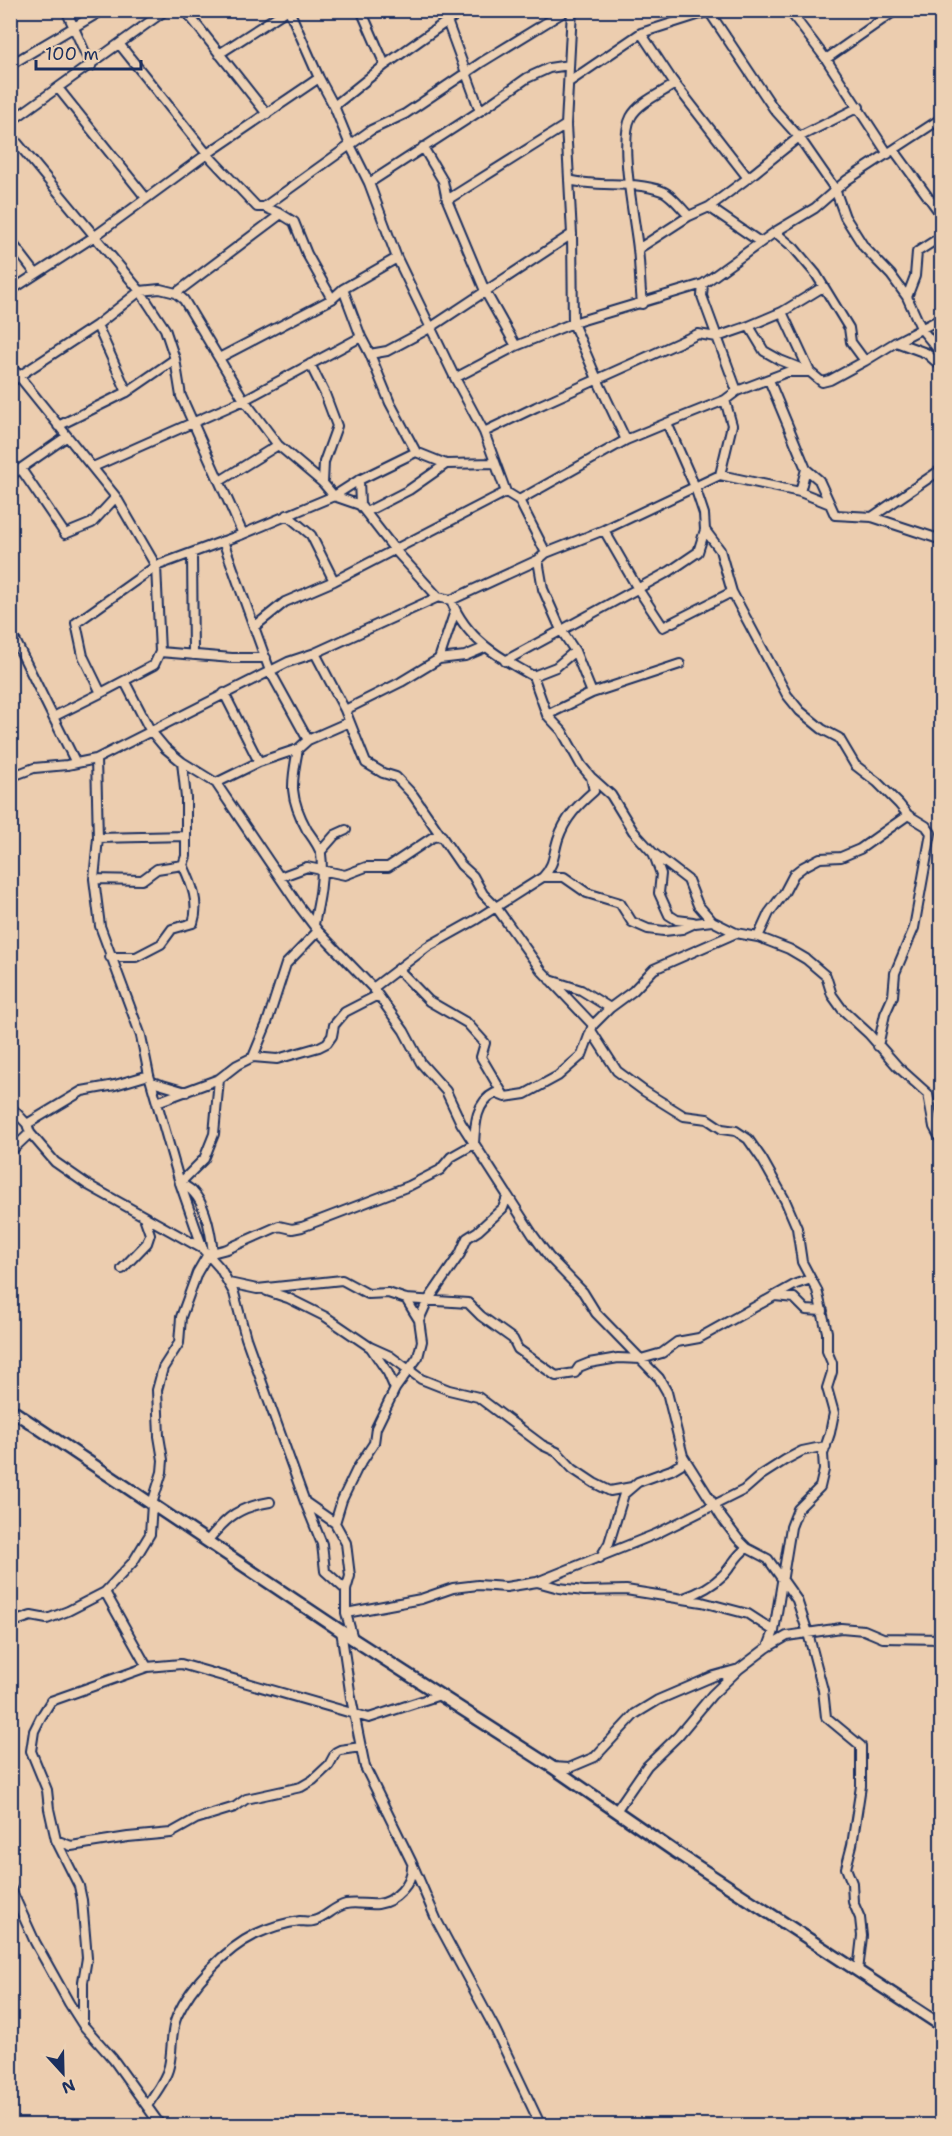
<svg xmlns="http://www.w3.org/2000/svg" width="952" height="2136" viewBox="0 0 952 2136" font-family="'Shantell Sans',sans-serif">
	<style>
		.lines { fill: none; stroke-linecap: round; stroke-linejoin: round }
		.street-casing { stroke: #1b2f5e; stroke-width: 12 }
		.secondary-casing { stroke: #1b2f5e; stroke-width: 15 }
		.street { stroke: #edd1b4; stroke-width: 8 }
		.secondary { stroke: #edd1b4; stroke-width: 10 }
	</style>
	<rect width="100%" height="100%" fill="#eccdaf"/>
	<filter id="ink" filterUnits="userSpaceOnUse"><feTurbulence type="fractalNoise" baseFrequency=".0167" numOctaves="2"/><feDisplacementMap in="SourceGraphic" scale="12" xChannelSelector="R" yChannelSelector="G"/><feConvolveMatrix kernelMatrix="1 2 1 2 8 2 1 2 1" color-interpolation-filters="sRGB"/></filter>
	<g filter="url(#ink)">
		<g class="lines">
			<g class="street-casing">
				<path id="street" d="M66 10 91 66
					M185 10 267 114
					M289 10 319 78 334 106 350 145 369 183 397 258 455 378 484 432 506 492 519 500 546 553 604 530 720 475 800 492 830 504 835 515 872 517 942 540
					M361 10 385 65
					M443 10 480 111
					M572 10 566 125 572 234 573 323 703 284 775 232 794 248 816 274 849 328 851 342 865 361 896 342 926 353 942 367
					M708 10 774 109 799 137 835 189 845 217 864 247 891 275 907 297
					M789 10 826 59 888 154
					M641 33 672 80 748 178
					M120 45 207 154 257 207H264L281 214 294 222 307 254 332 299
					M219 54 287 10
					M826 59 896 10
					M10 65 103 10
					M569 82 641 33 713 10
					M58 88 146 198
					M334 106 385 65 463 10
					M10 122 166 10
					M10 134 140 291 165 329 175 359 181 396 243 534
					M423 147 443 181 447 200 485 291 516 346
					M894 150 942 216
					M569 180C599 188 632 180 662 191 671 194 681 208 689 216
					M369 183 480 111 527 78 549 68 569 65
					M447 200 566 125
					M264 207 371 130 405 114 482 62 567 10
					M709 207 760 242
					M775 232 815 208 847 180 942 118
					M10 240 36 274
					M638 249 689 216 709 207 748 178 799 137 859 107
					M703 284 702 296 737 391
					M343 289 361 337 370 354 387 351 430 328 572 234
					M10 291 95 236 207 154 319 78
					M176 293 281 214
					M642 304C640 286 640 267 638 249 635 219 618 141 631 117 639 102 662 93 675 84
					M97 325 127 392
					M749 326 764 351 780 360 810 372 822 382 830 380 865 361
					M896 342 942 318
					M941 353 922 330 907 297 915 276 917 252 942 236
					M370 354 390 403 416 452
					M219 358 332 299 343 289 397 258
					M310 364 325 394 337 426 324 462 323 483
					M10 365 116 497 156 566 160 652 154 665 101 693 83 656 76 623 156 566 243 534 334 496 359 480 416 452 446 464 495 463
					M455 378 516 346 573 323 597 379 626 440
					M769 380 806 469 819 480 830 504
					M10 382 97 325 140 291 160 289 176 293 184 300 244 400 278 445 323 483 334 496 360 505 395 550 438 597 451 600 538 560 546 553
					M667 423 725 400 737 391 787 372H810L782 312
					M58 426 127 392 175 359
					M484 432 536 407 698 334 717 337 749 326 782 312 823 287
					M93 467 244 400 361 337
					M21 469 65 534 92 523 116 497
					M720 475 732 425 725 400
					M10 476 66 437
					M359 480 360 505
					M220 481 278 445
					M800 492 806 469
					M519 500 626 440 667 423 695 487 704 514 705 530 720 550 732 592 663 627 638 589 604 530
					M366 512 409 490 446 464
					M287 515 311 535 334 581
					M872 517 942 469
					M192 554 193 655
					M538 560 543 589 561 630 575 651 592 693
					M732 592 787 695 800 711 822 729 839 738 855 765 877 782 899 804 908 815 860 849 841 857 820 858 803 867 794 874 784 893 769 913 758 937
					M451 600C466 639 498 657 533 676L556 667 575 651
					M254 627 285 602 334 581 506 492
					M10 635 16 642 53 717 101 693
					M160 652 232 658H266
					M315 653 345 710 366 763 383 773 396 777 413 795 461 865 473 876 483 894 496 907 541 970 593 1025
					M439 659 455 611
					M505 661 670 571 698 552 705 530
					M533 676 547 715 562 731 581 765 591 777 594 791C578 805 565 818 558 839 553 855 555 864 543 877
					M125 682 150 730 165 748 182 762 216 783 299 906 318 931 373 988 404 1031 421 1063 446 1091 461 1123 533 1235 549 1257 583 1292 596 1313 659 1378 667 1392 683 1456 722 1518 738 1539 747 1548 768 1559 797 1600 808 1633 823 1690 826 1717 861 1746V1786L852 1845 846 1868 852 1883 853 1902 860 1918 862 1936 858 1971
					M224 693 259 762
					M345 710 401 682 439 659 465 656 484 648
					M547 715 592 693 680 664
					M53 717 76 763
					M308 740 349 722
					M298 749C291 784 289 797 307 830 312 837 319 846 321 854 324 877 319 902 314 924
					M10 777 34 768 67 765 96 759
					M592 778 611 795 633 831 653 853 688 880 698 905 712 921
					M216 783 259 762 298 749 308 740 270 671 223 541
					M98 838 186 836
					M321 851 335 835 346 830
					M654 855 661 874 659 893 669 915 677 920 693 922
					M280 877 307 867 345 875 366 867H388L433 837 442 836
					M94 879 142 880 157 869 183 865 186 856V798L182 762
					M110 957H136L161 944 172 929 193 923C200 902 191 883 183 865
					M398 969 429 1001 467 1023 485 1043 481 1057 504 1096
					M550 980 581 990 610 1008
					M373 988 427 947 477 919 543 877H564L587 893 620 903 632 922 648 929 664 931 682 929 695 923 712 921 736 933 758 937 789 949 806 959 826 976 832 995 842 1009 869 1034 898 1067 928 1094 934 1127 942 1142
					M878 1046 885 1014 893 996 895 973 914 928 931 833 926 826 908 815
					M253 1057 277 1059 319 1047 327 1043 332 1036 334 1025 345 1012 378 995
					M152 1082 186 1092
					M157 1102 219 1079 237 1065 253 1057 267 1023 286 964 318 931
					M10 1106 27 1124 30 1133 55 1162 88 1185 203 1249
					M27 1124 82 1091 115 1085 149 1075
					M474 1144C475 1124 476 1102 495 1093L505 1097 525 1094 558 1076 582 1055 593 1025 610 1008 633 991 654 969 736 933
					M10 1152 30 1133
					M213 1253C211 1235 206 1205 193 1192 190 1188 184 1186 180 1183L204 1159 214 1134 219 1079
					M122 1269 147 1243 150 1234 144 1217
					M229 1283 257 1289 342 1280 368 1294 388 1293 406 1299 468 1303 481 1316 513 1339 518 1349 556 1376 575 1373 579 1367 589 1363 618 1358 641 1359 662 1353 677 1342 699 1338 796 1284 811 1279 802 1262 797 1228 785 1200 762 1159 748 1139 736 1131 722 1129 707 1119 684 1116 644 1091 617 1071 592 1032
					M267 1291 288 1298 326 1317 370 1347 390 1356 421 1379 449 1390 478 1397 542 1445 557 1452 573 1469 594 1483 610 1491 632 1487
					M775 1296 794 1298 806 1310 823 1311
					M406 1299 419 1320
					M371 1348 388 1373 395 1389
					M305 1502 335 1523 346 1543 350 1576 346 1590V1613L353 1639
					M335 1523 342 1500 357 1469 374 1443 376 1428 395 1389 418 1357 422 1341 419 1320 427 1302 460 1254 467 1238 478 1231 503 1208 507 1197
					M208 1540C228 1516 239 1507 270 1502
					M600 1558 609 1543 624 1494 638 1482 671 1470 681 1464 683 1456
					M537 1582 656 1534 744 1490 760 1476 785 1460 802 1451 826 1446
					M346 1590 325 1571 322 1544 305 1502 246 1338 234 1293 220 1268 203 1249 180 1183 149 1075 141 1036 100 926 94 879 98 838 96 759 288 662 315 653 438 597
					M105 1592 147 1667 181 1664 369 1718 440 1695
					M684 1598C698 1593 711 1587 722 1576 732 1567 735 1556 747 1548
					M346 1613 421 1599 453 1588 478 1585 506 1587 537 1582 559 1588 584 1591 626 1590 702 1602 748 1614 774 1631
					M10 1623 31 1616 47 1619 68 1611 105 1592 133 1562 150 1534 152 1504 162 1472 163 1460 159 1436 157 1390 163 1368 179 1343 181 1317 197 1273 208 1254 227 1249 279 1226 292 1229 302 1227 409 1186 440 1170 451 1157 474 1144
					M341 1630 351 1698 365 1767 412 1863 437 1921 495 2029 541 2126
					M768 1647 774 1631 791 1527 798 1509 820 1487 824 1470 823 1454 830 1433 834 1413 827 1388 832 1372V1363L827 1351V1332L817 1290 811 1279
					M147 1667 51 1701 41 1717 34 1731 31 1751 47 1790 49 1809 56 1840 71 1846 128 1837 171 1833 196 1819 235 1807 246 1799 301 1787 313 1780 329 1765 336 1752 340 1750 361 1747
					M552 1767 569 1768 595 1757 635 1714 658 1700 714 1676 739 1669 768 1647 787 1636 841 1628 864 1630 883 1638 942 1639
					M616 1811 647 1766 678 1736 712 1695 738 1670
					M56 1840 79 1886 82 1900 87 1958 83 1982V2024
					M10 1887 35 1942 69 2003 83 2025 113 2059 161 2126
					M147 2106C155 2093 166 2080 169 2066 173 2049 170 2032 177 2016 191 1985 225 1949 256 1934 269 1928 285 1923 300 1921 304 1921 309 1922 313 1921 325 1919 333 1907 346 1904 356 1902 367 1905 378 1904 395 1902 412 1884 412 1867"/>
			</g>
			<g class="secondary-casing">
				<path id="secondary" d="M10 1409 353 1639 552 1767 674 1851 942 2026"/>
			</g>
			<use href="#street" class="street"/>
			<use href="#secondary" class="secondary"/>
		</g>
	</g>
	<rect width="952" height="2136" fill="none" stroke="#edd1b4" stroke-width="36"/>
	<rect x="18" y="18" width="916" height="2100" fill="none" stroke="#1b2f5e" stroke-width="2" filter="url(#ink)"/>
	<g transform="translate(63 2073) rotate(158)" stroke="#edd1b4" stroke-width="4.5" paint-order="stroke">
	<path d="M0-4.5L10 22L0 15L-10 22Z" fill="#1b2f5e"/>
	<text y="-9" font-size="16" font-weight="bold" text-anchor="middle" fill="#1b2f5e">N</text>
	</g>
	<path d="M36 60v9h105v-9" fill="none" stroke="#1b2f5e" stroke-width="3"/>
	<text x="45" y="60" font-size="18" fill="#1b2f5e" stroke="#edd1b4" stroke-width="4.5" paint-order="stroke">100 m</text>
</svg>
